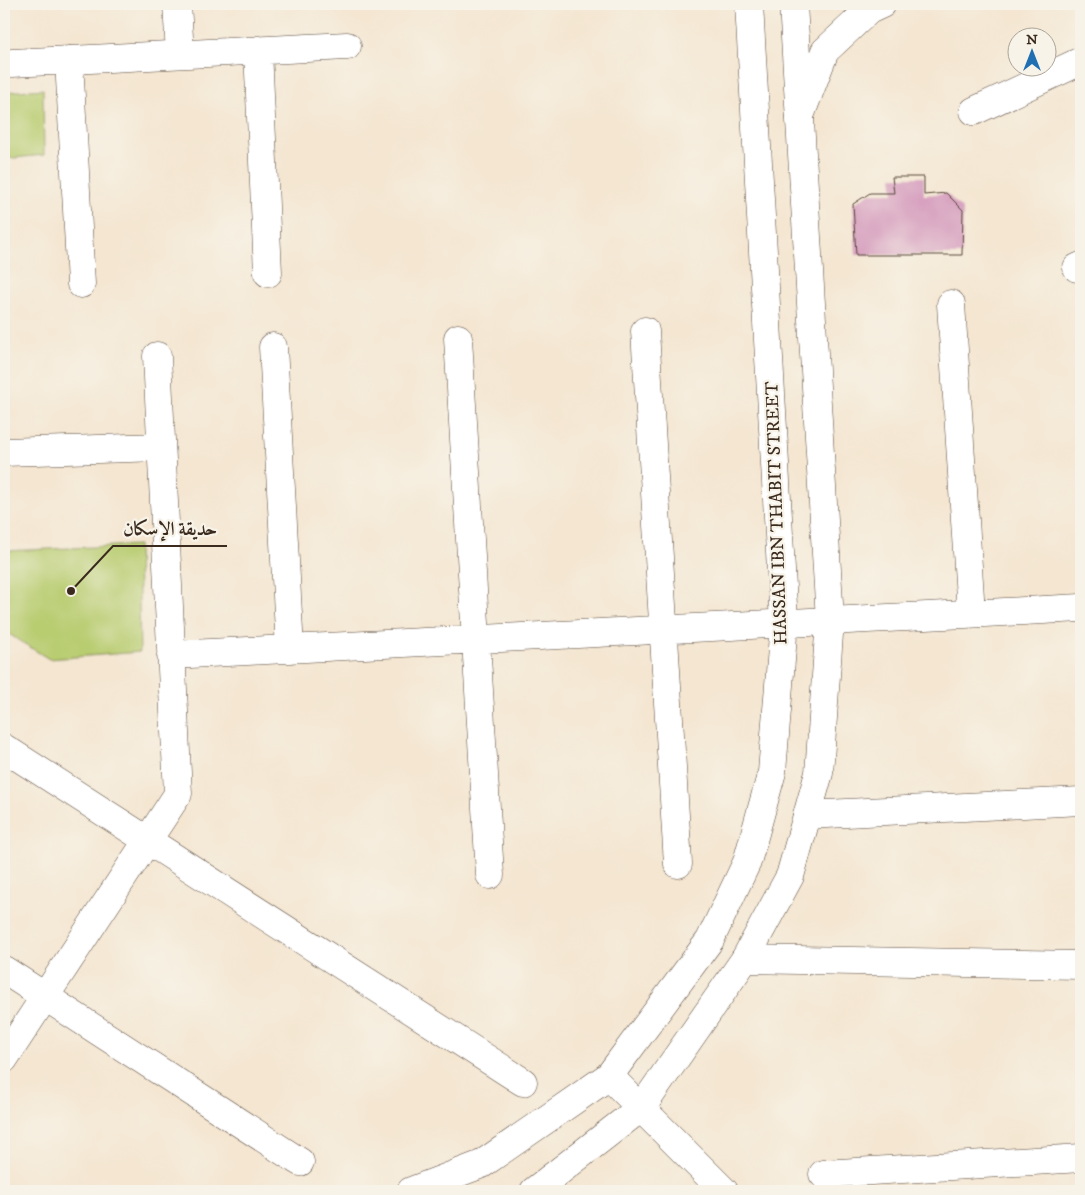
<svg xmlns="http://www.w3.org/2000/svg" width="1085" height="1195" viewBox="0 0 1085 1195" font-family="'IM FELL DW Pica',Amiri,serif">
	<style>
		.green { fill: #b8cc70; stroke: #7a7b47 }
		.building { fill: #d192b8 }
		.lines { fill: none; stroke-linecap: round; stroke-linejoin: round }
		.minor-casing { stroke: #574639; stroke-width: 29 }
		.tertiary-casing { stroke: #574639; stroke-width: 29 }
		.minor { stroke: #fff; stroke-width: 28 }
		.tertiary { stroke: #fff; stroke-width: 28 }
		.labels { text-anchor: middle; stroke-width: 4.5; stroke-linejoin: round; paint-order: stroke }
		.street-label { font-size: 18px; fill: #3b2a1e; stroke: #f7f3e8 }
		.leader { fill: none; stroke: #3b2a1e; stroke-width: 2 }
		.callout-dot { fill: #3b2a1e; stroke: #f7f3e8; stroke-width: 2 }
		.callout-label { font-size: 19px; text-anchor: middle; font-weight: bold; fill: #3b2a1e; stroke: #f7f3e8; stroke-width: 4.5; stroke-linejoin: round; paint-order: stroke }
	</style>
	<rect width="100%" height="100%" fill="#f7f3e8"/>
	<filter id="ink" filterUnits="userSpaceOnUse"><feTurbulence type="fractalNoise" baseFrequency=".02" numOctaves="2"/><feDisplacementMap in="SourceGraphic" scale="10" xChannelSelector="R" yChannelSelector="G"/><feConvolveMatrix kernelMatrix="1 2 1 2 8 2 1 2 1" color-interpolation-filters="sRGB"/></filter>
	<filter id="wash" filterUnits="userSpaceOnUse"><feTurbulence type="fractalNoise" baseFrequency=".0096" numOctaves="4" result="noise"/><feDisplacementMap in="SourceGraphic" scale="20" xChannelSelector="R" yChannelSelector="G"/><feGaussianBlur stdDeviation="1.12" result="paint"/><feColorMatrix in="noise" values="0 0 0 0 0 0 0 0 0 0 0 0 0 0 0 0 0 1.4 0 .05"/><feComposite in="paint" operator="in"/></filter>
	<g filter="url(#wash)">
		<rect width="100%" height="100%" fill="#f4e6d1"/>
		<path class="green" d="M4 80 5 92 43 89 44 155 4 159Z
			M138 545 140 652 49 659 4 631V551Z"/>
		<g id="blocks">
			<path class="building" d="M892 177H924V195L946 193 963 210 962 255H856L853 204 870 193H894Z"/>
		</g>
	</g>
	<g filter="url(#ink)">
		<use href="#blocks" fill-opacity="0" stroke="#574639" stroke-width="1"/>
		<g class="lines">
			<g class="minor-casing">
				<path id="minor" d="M177 4 180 54
					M258 50 268 273
					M69 60 81 284
					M12 63 347 46
					M974 111 1081 61
					M800 116 825 51 869 10 882 4
					M1077 268 1081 266
					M951 304 971 613
					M645 331 678 864
					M458 338 490 875
					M273 347 290 649
					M4 452 161 447
					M171 655 1081 608
					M4 748 523 1082
					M807 815 1081 801
					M745 959 1081 965
					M4 970 300 1162
					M4 1059 178 794 157 356
					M609 1076 724 1191
					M823 1174 1081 1158"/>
			</g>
			<g class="tertiary-casing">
				<path id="tertiary" d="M411 1191 482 1164 609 1076 710 940 747 862 772 772 784 623 749 4
					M534 1191 642 1107 745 959 790 876 819 773 830 620 793 4"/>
			</g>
			<use href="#minor" class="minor"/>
			<use href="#tertiary" class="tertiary"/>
		</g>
	</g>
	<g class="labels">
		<g class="street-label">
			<text transform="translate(776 513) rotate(-92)" y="6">HASSAN IBN THABIT STREET</text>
		</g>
	</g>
	<path class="leader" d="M71 591L113 546H227"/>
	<circle class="callout-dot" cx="71" cy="591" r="5"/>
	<g class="callout-label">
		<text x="170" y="535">حديقة الإسكان</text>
	</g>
	<rect width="1085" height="1195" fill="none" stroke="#f7f3e8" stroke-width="20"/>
	<g transform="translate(1032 52)"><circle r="24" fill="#f7f3e8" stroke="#aca397"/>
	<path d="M0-4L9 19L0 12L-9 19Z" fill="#1f6fb2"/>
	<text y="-8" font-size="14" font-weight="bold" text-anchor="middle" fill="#3b2a1e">N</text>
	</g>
</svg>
